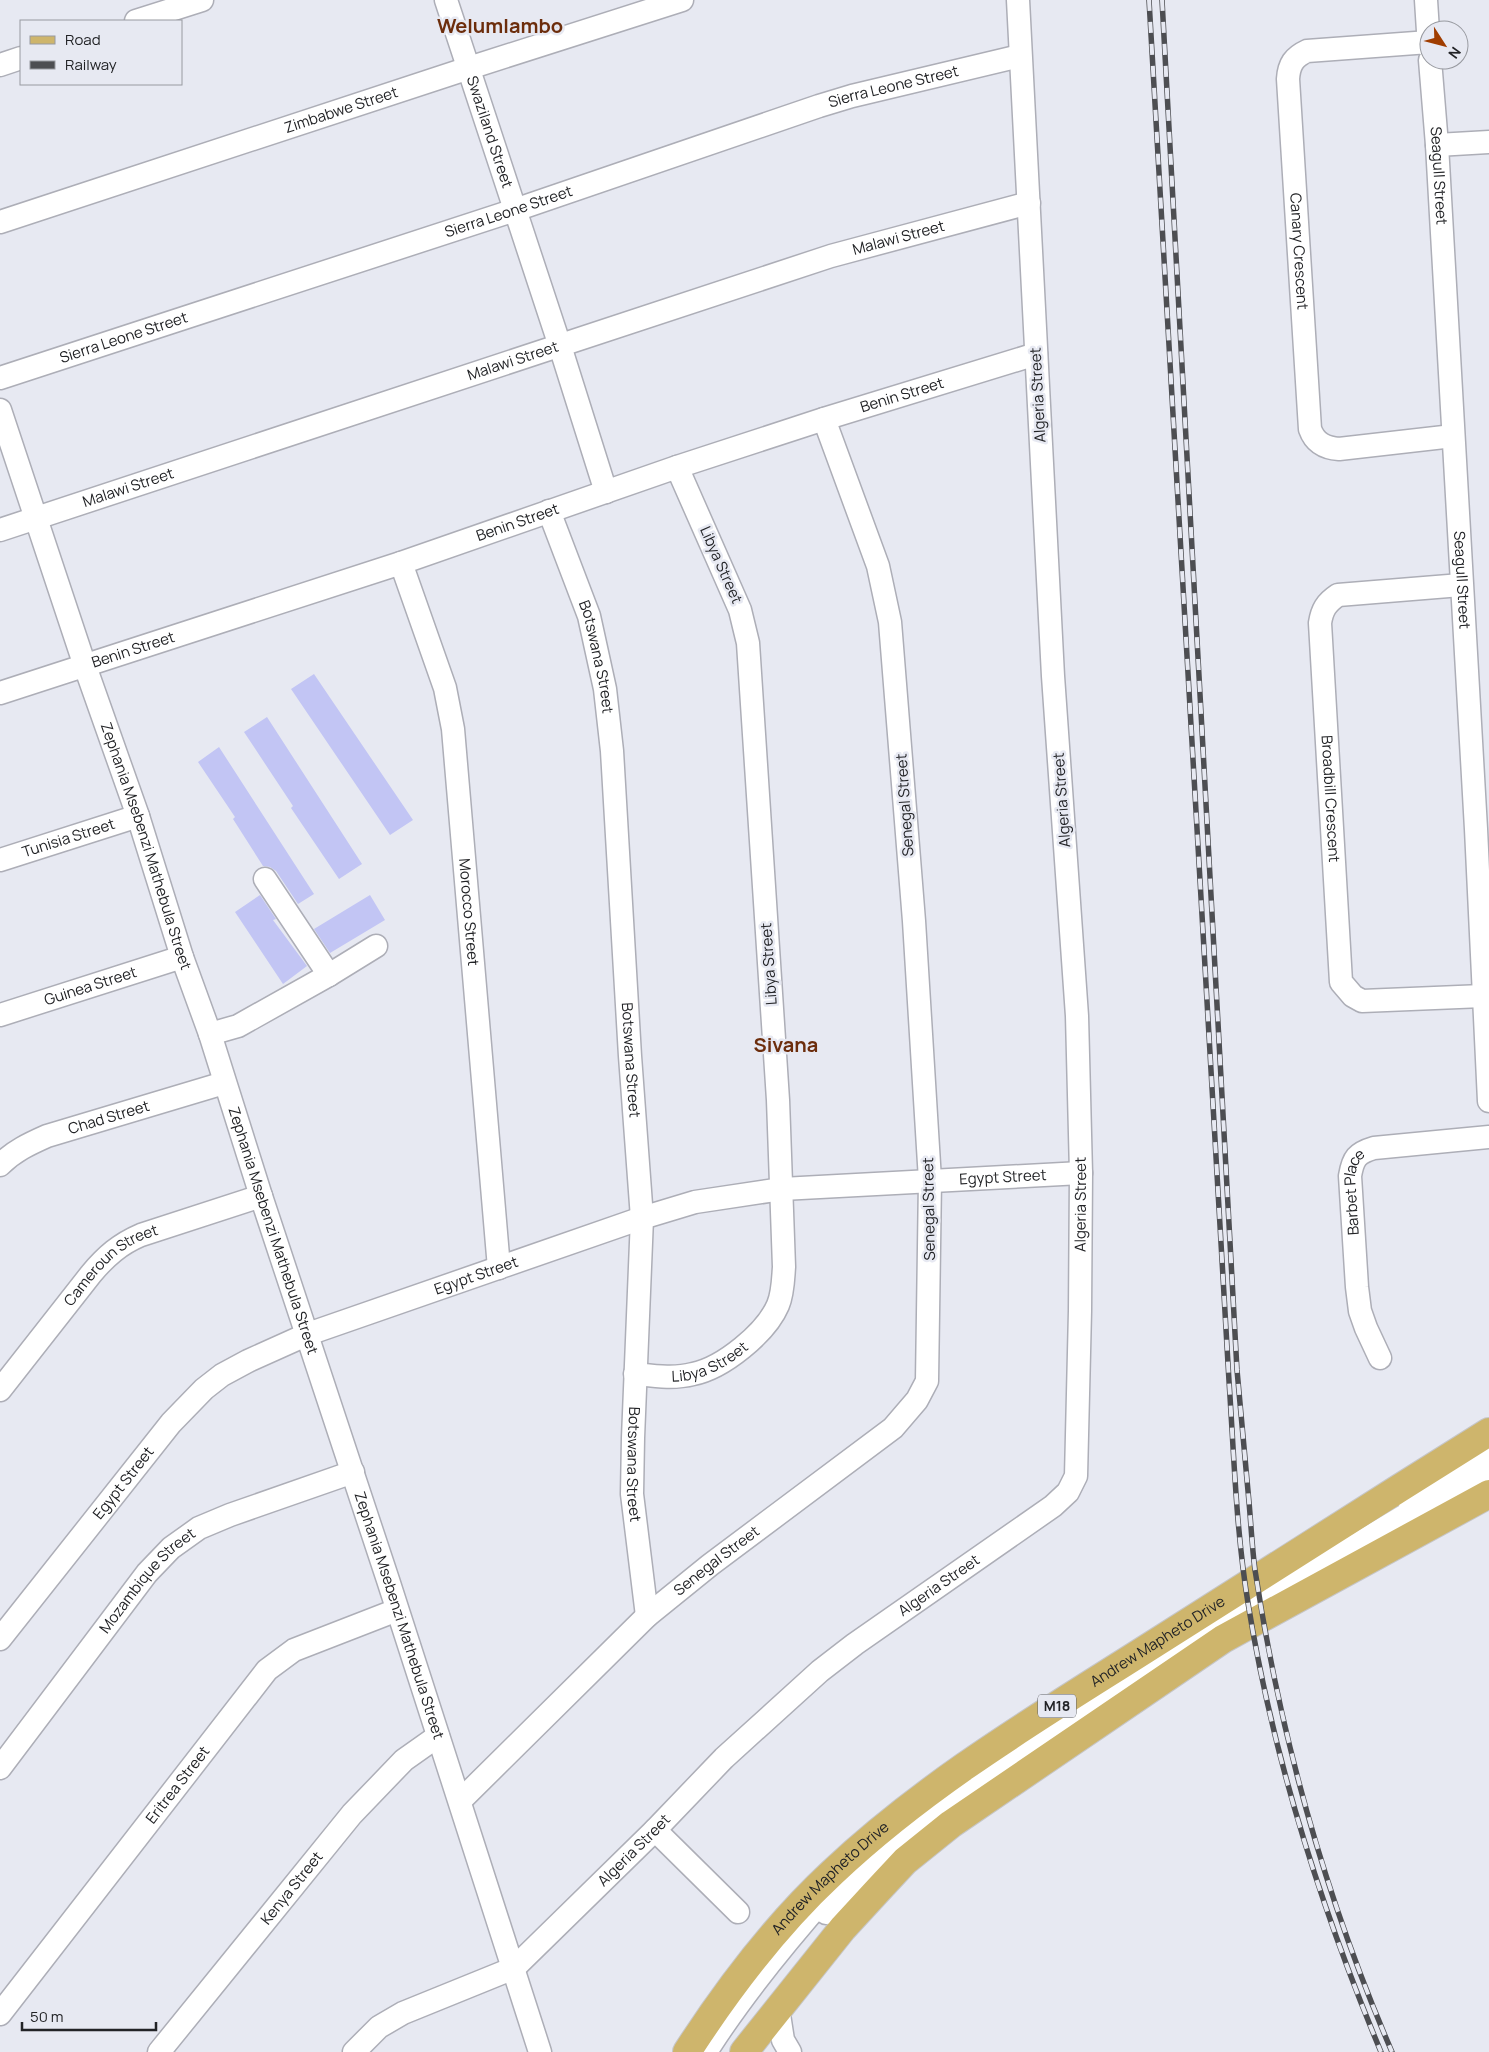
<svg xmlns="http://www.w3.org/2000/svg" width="1489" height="2052" viewBox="0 0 1489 2052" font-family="Manrope,sans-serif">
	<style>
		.building { fill: #c2c5f4 }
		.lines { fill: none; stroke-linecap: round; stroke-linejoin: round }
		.minor-casing { stroke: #adaeb7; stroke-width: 25 }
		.major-casing { stroke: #c6c6c7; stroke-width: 30 }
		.minor { stroke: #fff; stroke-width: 22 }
		.major { stroke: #ceb56c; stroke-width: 28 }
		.rail-casing { stroke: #4d4e52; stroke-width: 5.5 }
		.rail { stroke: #e7e9f2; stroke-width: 4; stroke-dasharray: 11; stroke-linecap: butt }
		.labels { text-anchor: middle; stroke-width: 5; stroke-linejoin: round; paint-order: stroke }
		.shield { fill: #e7e9f2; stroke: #5d5e63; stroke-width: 1 }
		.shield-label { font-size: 14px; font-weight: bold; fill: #222326 }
		.street-label { font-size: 15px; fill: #222326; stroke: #e7e9f2 }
		.district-label { font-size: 20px; font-weight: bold; fill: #6c2d0c; stroke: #e7e9f2 }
	</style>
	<rect width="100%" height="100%" fill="#e7e9f2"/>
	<path class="building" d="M314 674 413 820 390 835 291 689Z
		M267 717 362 864 339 879 291 808 293 806 244 732Z
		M219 747 314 894 298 904 276 871 270 867 263 866 233 819 235 817 198 762Z
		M260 895 276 919 273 920 307 966 283 984 235 912Z
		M370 895 385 920 330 953 314 929Z"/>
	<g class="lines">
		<g class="minor-casing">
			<g id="minor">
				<path id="s1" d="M446 0 560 346 606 492"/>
				<path d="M1426 0 1429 47"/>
				<path d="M136 21 202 0"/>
				<path id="s2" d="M1429 42 1307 51C1294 57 1289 64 1288 79L1310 429C1315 443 1325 448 1339 449L1453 436"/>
				<path id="s3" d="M1430 60 1437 145 1476 829 1489 1101"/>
				<path d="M0 65 21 58"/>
				<path d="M1437 145 1489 142"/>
				<path id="s4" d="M0 222 469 68 682 0"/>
				<path id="s5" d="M0 378 515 210 819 106 852 96 1020 56"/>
				<path id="s6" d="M0 410 85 666 138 816 182 957 210 1034 261 1196 388 1580 540 2052"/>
				<path id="s7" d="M549 511 589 616 605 689 612 751 630 1056 642 1218 633 1438 632 1494 647 1616"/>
				<path id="s8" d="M0 530 831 256 1029 203"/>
				<path id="s9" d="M401 563 445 688 453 729 499 1268"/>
				<path id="s10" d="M1461 585 1338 595C1326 603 1322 610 1320 623L1341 982 1353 996 1362 1001 1483 996"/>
				<path id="s11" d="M0 693 401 563 677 467 824 419 1036 354"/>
				<path id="s12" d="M0 860 138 816"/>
				<path d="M265 879 329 975"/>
				<path id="s13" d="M0 1015 182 957"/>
				<path d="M210 1034 238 1026 329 975 376 946"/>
				<path id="s14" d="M0 1165C14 1151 29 1144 47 1136L224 1083"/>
				<path id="s15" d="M1380 1358 1366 1328 1360 1311 1357 1287 1350 1176C1353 1158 1357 1153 1374 1148L1489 1137"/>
				<path id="s16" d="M635 1374C654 1376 674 1379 693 1374 723 1368 766 1333 778 1305 783 1293 783 1280 784 1267L778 1100 748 643 740 610 677 467"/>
				<path id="s17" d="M0 1390 91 1274C106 1256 120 1244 141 1235L261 1196"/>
				<path d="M1408 1499 1489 1449"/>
				<path d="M1259 1603 1414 1510 1489 1468"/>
				<path d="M1199 1631 1269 1587"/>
				<path id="s18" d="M0 1639 171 1423 204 1389 222 1375 248 1361 308 1334 642 1218 695 1202 782 1189 1081 1173"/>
				<path id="s19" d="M0 1768 147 1573 171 1548 199 1528 230 1515 353 1472"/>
				<path id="s20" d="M460 1801 647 1616 710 1565 893 1428 917 1400 927 1381 930 1180 914 921 890 622 878 566 824 419"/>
				<path d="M655 1830 738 1912"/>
				<path d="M826 1913C889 1836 974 1782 1057 1730 1106 1699 1154 1667 1204 1637"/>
				<path d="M778 2008 783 2040 790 2052"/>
				<path id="s21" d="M0 2014 267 1670 294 1650 397 1610"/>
				<path id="s22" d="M159 2052 352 1814 404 1760 438 1736"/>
				<path id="s23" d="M354 2052 379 2027 403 2013 514 1968 655 1830 724 1758 820 1671 855 1644 1053 1506 1068 1492 1076 1476 1080 1311 1081 1173 1077 1016 1053 676 1018 0"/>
				<path d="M706 2052C742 1995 784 1944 829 1893"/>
			</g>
		</g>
		<g class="major-casing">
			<g id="major">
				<path id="s24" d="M687 2052C729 1987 775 1926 832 1873 928 1782 1044 1714 1154 1644 1266 1573 1377 1502 1489 1432"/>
				<path d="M744 2052 843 1928 878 1890 905 1861 951 1824 1223 1639 1489 1494"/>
			</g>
		</g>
		<use href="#minor" class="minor"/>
		<use href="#major" class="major"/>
		<g class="rail-casing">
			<path id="rail" d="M1149 0 1229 1381C1234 1455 1236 1530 1248 1603 1273 1758 1321 1908 1381 2052
				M1162 0 1237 1370C1241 1414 1245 1458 1249 1502 1251 1524 1252 1547 1255 1570 1280 1735 1326 1899 1392 2052"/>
		</g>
		<use href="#rail" class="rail"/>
	</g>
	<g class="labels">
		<rect class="shield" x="1038" y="1694.5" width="38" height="23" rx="4"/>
		<g class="shield-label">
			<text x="1057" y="1711">M18</text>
		</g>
		<g class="street-label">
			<text dy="5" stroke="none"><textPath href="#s5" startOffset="940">Sierra Leone Street</textPath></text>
			<text dy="5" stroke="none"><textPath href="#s4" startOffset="359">Zimbabwe Street</textPath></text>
			<text dy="5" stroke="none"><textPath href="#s1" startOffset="139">Swaziland Street</textPath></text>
			<text dy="5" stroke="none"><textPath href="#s3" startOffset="116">Seagull Street</textPath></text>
			<text dy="5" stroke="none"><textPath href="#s5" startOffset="535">Sierra Leone Street</textPath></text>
			<text dy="5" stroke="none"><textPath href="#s8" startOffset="945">Malawi Street</textPath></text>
			<text dy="5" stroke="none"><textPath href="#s2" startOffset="331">Canary Crescent</textPath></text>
			<text dy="5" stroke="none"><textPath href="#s5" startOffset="130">Sierra Leone Street</textPath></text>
			<text dy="5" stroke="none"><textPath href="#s8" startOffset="540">Malawi Street</textPath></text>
			<text dy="5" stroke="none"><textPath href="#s11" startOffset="950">Benin Street</textPath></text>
			<text transform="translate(1038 395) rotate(-93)" y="5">Algeria Street</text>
			<text dy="5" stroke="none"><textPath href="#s8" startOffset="135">Malawi Street</textPath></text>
			<text dy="5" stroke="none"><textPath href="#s11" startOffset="545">Benin Street</textPath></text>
			<text transform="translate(721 565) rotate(66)" y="5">Libya Street</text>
			<text dy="5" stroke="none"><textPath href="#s3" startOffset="521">Seagull Street</textPath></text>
			<text dy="5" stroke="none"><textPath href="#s11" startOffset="140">Benin Street</textPath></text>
			<text dy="5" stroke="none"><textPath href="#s7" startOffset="154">Botswana Street</textPath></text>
			<text dy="5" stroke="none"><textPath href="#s10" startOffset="334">Broadbill Crescent</textPath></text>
			<text transform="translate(1062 800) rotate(-94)" y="5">Algeria Street</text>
			<text transform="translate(905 805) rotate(-94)" y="5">Senegal Street</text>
			<text dy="5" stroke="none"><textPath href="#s12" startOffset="72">Tunisia Street</textPath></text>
			<text dy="5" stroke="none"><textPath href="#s6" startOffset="460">Zephania Msebenzi Mathebula Street</textPath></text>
			<text dy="5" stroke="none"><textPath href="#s9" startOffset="358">Morocco Street</textPath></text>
			<text transform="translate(769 964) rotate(-94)" y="5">Libya Street</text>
			<text dy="5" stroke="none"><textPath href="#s13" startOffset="95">Guinea Street</textPath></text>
			<text dy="5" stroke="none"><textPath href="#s7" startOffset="559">Botswana Street</textPath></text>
			<text dy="5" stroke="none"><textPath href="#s14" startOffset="120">Chad Street</textPath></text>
			<text dy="5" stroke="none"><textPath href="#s18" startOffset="1159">Egypt Street</textPath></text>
			<text dy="5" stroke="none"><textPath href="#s15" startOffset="171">Barbet Place</textPath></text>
			<text dy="5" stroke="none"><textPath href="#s23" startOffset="1205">Algeria Street</textPath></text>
			<text transform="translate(929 1209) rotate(-91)" y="5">Senegal Street</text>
			<text dy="5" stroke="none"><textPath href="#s6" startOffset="865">Zephania Msebenzi Mathebula Street</textPath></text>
			<text dy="5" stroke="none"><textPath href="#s17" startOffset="169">Cameroun Street</textPath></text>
			<text dy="5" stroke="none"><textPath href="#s18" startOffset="619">Egypt Street</textPath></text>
			<text dy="5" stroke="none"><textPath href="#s16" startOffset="78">Libya Street</textPath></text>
			<text dy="5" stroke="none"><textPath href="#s7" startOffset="964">Botswana Street</textPath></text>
			<text dy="5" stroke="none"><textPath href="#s18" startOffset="199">Egypt Street</textPath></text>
			<text dy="5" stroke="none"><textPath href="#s20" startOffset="352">Senegal Street</textPath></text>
			<text dy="5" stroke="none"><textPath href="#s19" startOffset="239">Mozambique Street</textPath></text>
			<text dy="5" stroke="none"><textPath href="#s23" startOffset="756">Algeria Street</textPath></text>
			<text dy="5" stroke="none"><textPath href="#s6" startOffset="1270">Zephania Msebenzi Mathebula Street</textPath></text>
			<text dy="5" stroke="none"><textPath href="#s24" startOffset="631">Andrew Mapheto Drive</textPath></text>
			<text dy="5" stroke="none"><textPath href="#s21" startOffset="290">Eritrea Street</textPath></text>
			<text dy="5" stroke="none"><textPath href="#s23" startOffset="351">Algeria Street</textPath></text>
			<text dy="5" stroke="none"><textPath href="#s24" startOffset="226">Andrew Mapheto Drive</textPath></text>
			<text dy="5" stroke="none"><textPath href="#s22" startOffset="211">Kenya Street</textPath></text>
		</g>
		<g class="district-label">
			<text x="500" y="33">Welumlambo</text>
			<text x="786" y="1052">Sivana</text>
		</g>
	</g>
	<rect x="20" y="20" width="162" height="65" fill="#e7e9f2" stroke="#989aa0"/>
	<rect x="30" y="36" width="25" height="8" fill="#ceb56c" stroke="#989aa0"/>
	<text x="65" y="45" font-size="15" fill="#222326">Road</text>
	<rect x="30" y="61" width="25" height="8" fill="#4d4e52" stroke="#989aa0"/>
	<text x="65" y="70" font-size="15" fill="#222326">Railway</text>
	<g transform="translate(1444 45) rotate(126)"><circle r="24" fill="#e7e9f2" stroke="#989aa0"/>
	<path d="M0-4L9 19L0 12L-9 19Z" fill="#a03d00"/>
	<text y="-8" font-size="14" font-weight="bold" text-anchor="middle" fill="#222326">N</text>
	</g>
	<path d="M22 2022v8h134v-8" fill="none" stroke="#222326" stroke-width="2.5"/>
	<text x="30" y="2022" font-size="15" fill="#222326" stroke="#e7e9f2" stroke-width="4" paint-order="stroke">50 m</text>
</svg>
